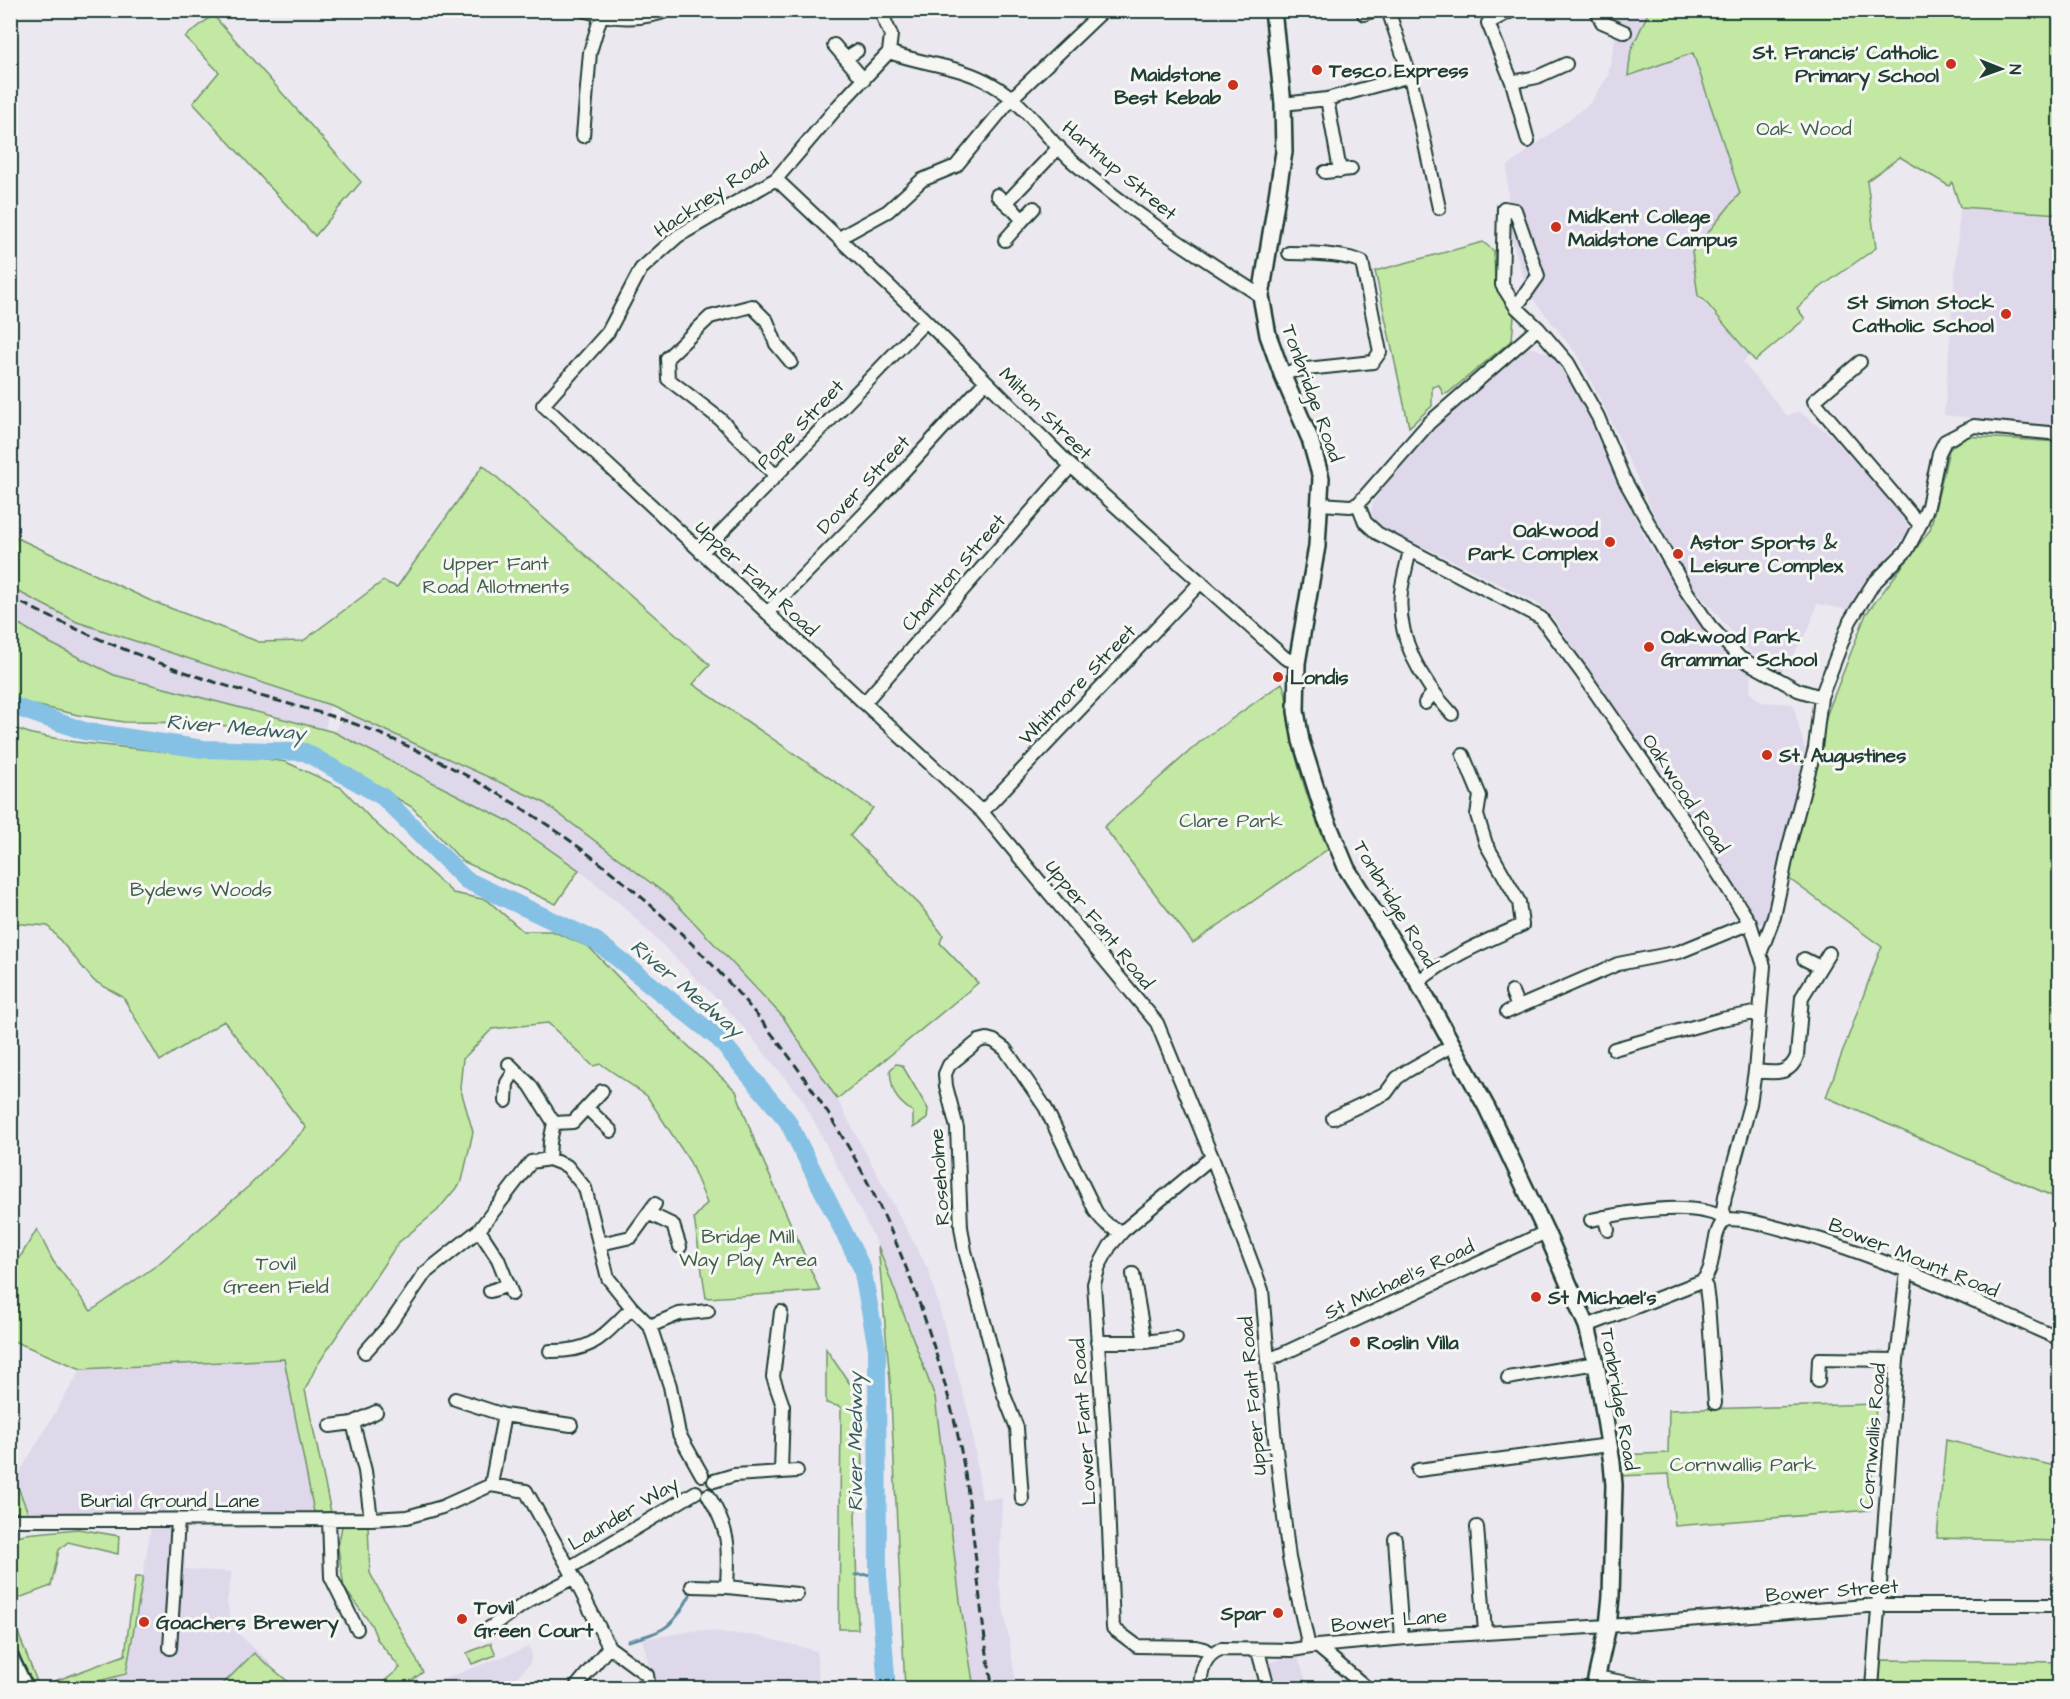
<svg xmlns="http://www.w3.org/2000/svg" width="2070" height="1699" viewBox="0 0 2070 1699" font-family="'Architects Daughter',sans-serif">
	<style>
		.built { fill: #dfd8eb }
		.green { fill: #c2e8a3; stroke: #70926c; stroke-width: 1.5 }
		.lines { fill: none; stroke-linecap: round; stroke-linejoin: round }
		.stream { stroke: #5c8c9e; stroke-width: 3 }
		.river { stroke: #84c1e4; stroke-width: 18 }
		.minor-casing { stroke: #1f3d34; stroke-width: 16 }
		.major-casing { stroke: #1f3d34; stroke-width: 20 }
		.minor { stroke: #f6f6f2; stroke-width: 12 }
		.major { stroke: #f6f6f2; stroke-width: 15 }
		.rail { stroke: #1f3d34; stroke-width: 3; stroke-dasharray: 9 4.5; stroke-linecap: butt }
		.poi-dot { fill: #c8321e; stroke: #f6f6f2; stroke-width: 2 }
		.labels { text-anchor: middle; stroke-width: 6; stroke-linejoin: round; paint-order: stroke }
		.poi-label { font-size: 20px; font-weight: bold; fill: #1f3d34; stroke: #f6f6f2; text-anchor: start }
		.park-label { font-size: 20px; fill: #405f4a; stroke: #f6f6f2 }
		.street-label { font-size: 20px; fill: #1f3d34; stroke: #f6f6f2 }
		.water-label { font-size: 21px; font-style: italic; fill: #385e60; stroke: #f6f6f2 }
	</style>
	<rect width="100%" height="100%" fill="#ece8ef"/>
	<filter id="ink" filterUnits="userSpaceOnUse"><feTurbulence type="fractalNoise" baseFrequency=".0167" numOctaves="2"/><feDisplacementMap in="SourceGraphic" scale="12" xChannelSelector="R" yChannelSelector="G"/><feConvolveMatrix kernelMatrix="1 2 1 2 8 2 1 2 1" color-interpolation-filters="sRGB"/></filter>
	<g filter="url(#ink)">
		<path class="built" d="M1613 11H1649L1631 50 1693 53 1741 193 1692 252 1698 296 1749 354 1743 362 1787 416 1798 411 1831 435 1902 516 1910 530 1875 573 1849 610 1817 604 1808 631 1780 675 1747 649 1682 575 1609 417 1578 356 1529 294 1509 231 1507 167 1590 103 1608 76 1618 21Z
			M2059 11V427L1944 415 1960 207 1949 173Z
			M1528 347 1553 354 1568 375 1580 396 1599 442 1646 540 1693 616 1751 673 1750 693 1762 702 1793 704 1805 749 1767 919 1757 927 1556 621 1537 603 1441 555 1376 526 1370 518 1373 502 1394 473 1434 424Z
			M10 588 77 622 330 705 325 729 114 675 50 643 11 619Z
			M345 712 543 802 671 898 783 1017 837 1099 929 1271 970 1418 982 1499 1002 1498 999 1582 1017 1688H974L960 1601 935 1397 878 1246 803 1100 734 1016 623 906 579 870 510 822 334 732Z
			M284 1359 314 1512 29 1515 15 1480 81 1369Z
			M151 1526H184L185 1569 232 1572 227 1602 233 1629 272 1664 249 1688H71L126 1674Z
			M700 1630 758 1636 817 1651 819 1688H709L708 1684 654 1683 642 1639Z
			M529 1647 532 1653 530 1664 506 1688H419Z
			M1297 1655 1309 1688H1275L1268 1663Z"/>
		<path class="green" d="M1649 11H2059V214L1960 207 1952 182 1949 186 1900 157 1867 181 1876 248 1821 287 1797 308 1805 319 1755 361 1704 300 1698 296 1692 252 1740 193 1693 53 1628 76 1631 50Z
			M213 15 361 182 315 236 193 103 219 72 185 37Z
			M1483 242 1494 251 1495 282 1504 300 1514 316 1512 340 1448 393 1443 394 1439 385 1432 387V406L1409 427 1375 271Z
			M1964 436 2059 442V1199L1826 1097 1879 953 1882 947 1788 878 1827 714 1866 614 1930 530 1949 450Z
			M483 465 710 665 693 684 873 808 850 836 920 905 943 935 940 943 978 983 837 1099 783 1017 671 898 543 802 330 705 77 622 11 588V535L149 600 259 642 303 641 383 581 397 587Z
			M11 619 50 643 114 675 334 732 510 822 579 870 556 904 462 861 412 807 302 743 267 733 209 723 124 722 78 715 26 703 11 697Z
			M1282 683C1289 696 1286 710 1289 724 1296 764 1311 812 1328 849L1193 943 1104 827 1201 741Z
			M11 727 32 734 75 742 205 756 253 757 286 762 342 788 372 820 453 893 487 900 523 931H552L589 947 645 1005 736 1091 755 1142 820 1291 706 1298 694 1218 707 1203 690 1162 647 1096 601 1064 593 1066 548 1023 492 1029 463 1059 460 1087 473 1132 462 1181 437 1211 398 1243 316 1367 305 1390 331 1512H314L284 1359 81 1369 11 1340V1272L37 1229 53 1261 91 1311 157 1265 249 1186 306 1128 224 1021 160 1061 123 997 94 981 48 926 11 923Z
			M896 1064 902 1065 928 1109 927 1119 913 1128V1112C894 1099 892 1092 890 1070Z
			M878 1246 935 1397 960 1601 974 1688H905L890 1380Z
			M826 1349 861 1400 863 1470 855 1515 858 1629H839L841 1407 826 1403Z
			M1876 1404 1870 1510 1675 1526 1669 1474 1619 1476 1617 1455 1668 1453 1669 1410Z
			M1946 1440 2059 1467V1541L1937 1538Z
			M15 1480 29 1515 11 1514V1487Z
			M368 1525 370 1573 423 1672 402 1688H376L400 1668 377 1639 371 1624 344 1588 338 1547 342 1526Z
			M78 1529 119 1536 118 1554 68 1542 59 1550 51 1586 11 1601V1538L25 1534Z
			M135 1577H143L126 1674 71 1688H30L11 1647 10 1612 39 1687 125 1655Z
			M491 1643 496 1655 472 1664 467 1653Z
			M254 1653 292 1685 288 1688H219Z
			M1879 1660 2059 1662V1688H1943V1685L1879 1688Z"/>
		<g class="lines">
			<path class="stream" d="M855 1575 878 1574
				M628 1641C664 1631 672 1629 690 1595"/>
			<path class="river" d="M10 705 84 731 203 749 305 752 383 797 466 880 596 941 719 1039 787 1120 862 1268 877 1348 878 1574 887 1688"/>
			<g class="minor-casing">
				<path id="minor" d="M583 10C610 19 643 21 669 10
					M880 10 891 35 889 52
					M1388 10 1410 76 1439 208
					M1513 10 1488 23 1512 82 1528 141
					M1596 10 1602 22 1625 32
					M1364 14 1375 10
					M834 45 864 80
					M889 52 840 104 776 179 678 236 641 269 608 332 543 405 982 812 1157 1023 1212 1157 1262 1290 1274 1431 1282 1502 1289 1558 1309 1647
					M889 52C924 65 960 65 993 85 1025 103 1045 137 1072 161 1130 212 1196 254 1261 296
					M846 58 857 51
					M1512 82 1537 77 1566 64
					M1327 99 1340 171
					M1283 104 1327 99 1410 76
					M583 136 590 52 601 16
					M1325 172 1351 169
					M776 179 921 316 1071 466 1285 658 1297 663
					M997 195 1010 207
					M1021 222 1034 208
					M839 238 888 211 922 180 956 166 1012 98 1104 10
					M1005 240 1021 222 1020 217 1009 205V200L1059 147
					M1516 307 1538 276 1515 210 1504 208 1502 285 1516 307 1538 328 1568 363 1598 417 1624 479 1687 592 1710 626 1740 658 1798 690 1821 697
					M1860 362 1814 401 1920 525
					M1282 374 1297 370 1373 362 1380 352 1362 262C1344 254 1309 253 1289 253
					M776 476 720 419 668 379 667 358 710 317 752 306 767 321 776 344 791 362
					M1321 504 1350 506 1358 504 1429 423 1538 328
					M1358 504 1365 522 1377 533 1541 618 1582 673 1691 831 1750 923 1764 966 1755 1071 1750 1104 1725 1196 1723 1210 1726 1219
					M1410 550C1407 564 1403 578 1401 592 1396 638 1422 682 1452 714
					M701 553 926 321
					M767 613 870 508 986 381
					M864 703 1071 466
					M1425 703 1433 693
					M982 812 1201 582
					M1760 954 1774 917 1789 846 1815 748 1821 697 1850 621 1873 584 1907 550 1920 525 1928 506 1939 453 1945 441 1974 426 2060 434
					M1804 959 1820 967
					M1418 982C1451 955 1484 942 1522 925L1519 902 1486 844 1477 815 1480 796 1463 755
					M1512 992 1518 1007
					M1507 1012 1618 964 1679 952 1750 923
					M1614 1049 1722 1019 1760 1012
					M509 1064 530 1085 554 1123 550 1142 549 1159
					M1755 1071C1773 1073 1790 1076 1797 1056L1802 997 1829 953
					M506 1101 507 1083 515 1070
					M587 1108 611 1131
					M1333 1118 1386 1093 1397 1078 1407 1071 1453 1045
					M554 1123 573 1122 602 1091
					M650 1214 673 1225 680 1247
					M1604 1217 1608 1230
					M1591 1220C1626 1212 1693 1200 1726 1219
					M479 1230 498 1259 512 1294
					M600 1244 631 1237 655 1204
					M1133 1274 1145 1342
					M1702 1281 1706 1287 1708 1303 1715 1403
					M490 1291 509 1285
					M650 1326 679 1314 708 1311
					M1587 1326 1702 1281C1718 1267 1709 1233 1726 1219 1751 1219 1774 1227 1797 1233 1889 1257 1973 1302 2060 1339
					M1097 1342H1145L1176 1338
					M550 1351C594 1352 602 1336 632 1308
					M365 1352 390 1324 425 1273 479 1230 531 1162 549 1159 567 1166 585 1188 608 1278 632 1308 650 1326 670 1386 679 1434 702 1475
					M1267 1361 1546 1232
					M1508 1378 1596 1363
					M1818 1381 1819 1359 1897 1360
					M455 1399 504 1415 571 1425
					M353 1423 365 1471 371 1519
					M330 1426 353 1423 376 1412
					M1418 1470 1609 1445
					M781 1472 783 1406 773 1377 781 1312
					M714 1481 734 1475 797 1471
					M491 1485 504 1415
					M708 1495C730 1531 729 1546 727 1587
					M1022 1499 1017 1428 1004 1395 965 1251 961 1227 957 1128 946 1086 945 1074 949 1065 979 1041 987 1039 994 1041 1005 1049 1045 1107 1096 1212C1103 1222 1111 1230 1123 1231
					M329 1519 331 1577 357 1629
					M10 1520 371 1519 407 1517 442 1507 491 1485 526 1491 569 1568 609 1647 647 1675 649 1688
					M1477 1527 1485 1632
					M1395 1539 1402 1638
					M569 1568 696 1492
					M692 1586 727 1587 797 1594
					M488 1629 530 1600 573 1578
					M1317 1646 1367 1688
					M170 1648 178 1520
					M1258 1651 1268 1688
					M1211 1654 1205 1649 1196 1647 1137 1646 1113 1628 1107 1478 1094 1284 1099 1266 1110 1246 1123 1231 1212 1157
					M1596 1677 1653 1688
					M575 1688 609 1647
					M1200 1688C1201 1672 1203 1655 1221 1649L1292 1650 1317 1646 1417 1637 1608 1626 1879 1605H2060
					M1872 1688 1897 1360 1907 1271"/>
			</g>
			<g class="major-casing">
				<path id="major" d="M1273 10 1283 104 1284 152 1261 296 1268 335 1282 374 1310 439 1321 478 1317 546 1297 663 1296 711 1301 741 1324 814 1347 869 1418 982 1487 1108 1546 1232 1587 1326 1596 1363 1612 1463 1614 1485 1611 1596 1608 1626 1594 1688
					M10 1657 25 1688"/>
			</g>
			<use href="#minor" class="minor"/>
			<use href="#major" class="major"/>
			<path class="rail" d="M10 597C84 635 154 663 233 688 281 703 331 713 378 733 578 817 748 968 854 1157 898 1235 930 1325 952 1411 976 1502 975 1597 993 1688"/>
		</g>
	</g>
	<g class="poi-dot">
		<circle cx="1951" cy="64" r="6"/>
		<circle cx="1317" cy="70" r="6"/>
		<circle cx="1233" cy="85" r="6"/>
		<circle cx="1556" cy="227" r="6"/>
		<circle cx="2006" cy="314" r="6"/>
		<circle cx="1610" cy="542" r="6"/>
		<circle cx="1678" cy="554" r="6"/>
		<circle cx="1649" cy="647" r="6"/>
		<circle cx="1278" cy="677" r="6"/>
		<circle cx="1767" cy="755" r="6"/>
		<circle cx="1536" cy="1297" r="6"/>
		<circle cx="1355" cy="1342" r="6"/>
		<circle cx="1278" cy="1613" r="6"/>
		<circle cx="462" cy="1619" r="6"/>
		<circle cx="144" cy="1622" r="6"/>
	</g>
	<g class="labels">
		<g class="poi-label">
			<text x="1939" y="59" text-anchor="end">St. Francis' Catholic<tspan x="1939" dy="23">Primary School</tspan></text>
			<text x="1329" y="77">Tesco Express</text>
			<text x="1221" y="81" text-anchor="end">Maidstone<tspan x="1221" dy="23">Best Kebab</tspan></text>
			<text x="1568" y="223">MidKent College<tspan x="1568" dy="23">Maidstone Campus</tspan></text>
			<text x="1994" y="309" text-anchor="end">St Simon Stock<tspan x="1994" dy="23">Catholic School</tspan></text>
			<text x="1598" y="537" text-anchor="end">Oakwood<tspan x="1598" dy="23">Park Complex</tspan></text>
			<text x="1690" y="549">Astor Sports &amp;<tspan x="1690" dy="23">Leisure Complex</tspan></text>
			<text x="1661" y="643">Oakwood Park<tspan x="1661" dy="23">Grammar School</tspan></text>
			<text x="1290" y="684">Londis</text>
			<text x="1779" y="762">St. Augustines</text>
			<text x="1548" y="1304">St Michael's</text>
			<text x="1367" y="1349">Roslin Villa</text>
			<text x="474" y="1614">Tovil<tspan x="474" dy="23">Green Court</tspan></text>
			<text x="1266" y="1620" text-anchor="end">Spar</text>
			<text x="156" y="1629">Goachers Brewery</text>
		</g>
		<g class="park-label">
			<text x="1804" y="135">Oak Wood</text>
			<text x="496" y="570">Upper Fant<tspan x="496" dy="23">Road Allotments</tspan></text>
			<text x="1231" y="827">Clare Park</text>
			<text x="201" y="896">Bydews Woods</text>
			<text x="748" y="1243">Bridge Mill<tspan x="748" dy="23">Way Play Area</tspan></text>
			<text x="276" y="1270">Tovil<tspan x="276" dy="23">Green Field</tspan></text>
			<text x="1743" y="1471">Cornwallis Park</text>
		</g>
		<g class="street-label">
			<text transform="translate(1120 170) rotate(40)" y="7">Hartnup Street</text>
			<text transform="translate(711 195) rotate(-34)" y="7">Hackney Road</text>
			<text transform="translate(1313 393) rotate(70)" y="7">Tonbridge Road</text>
			<text transform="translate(1046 413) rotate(45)" y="7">Milton Street</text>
			<text transform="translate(800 424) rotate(-46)" y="7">Pope Street</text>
			<text transform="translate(863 484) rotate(-47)" y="7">Dover Street</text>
			<text transform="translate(953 572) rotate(-49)" y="7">Charlton Street</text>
			<text transform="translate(757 578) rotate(43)" y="7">Upper Fant Road</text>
			<text transform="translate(1077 684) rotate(-46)" y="7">Whitmore Street</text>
			<text transform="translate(1686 793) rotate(56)" y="7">Oakwood Road</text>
			<text transform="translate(1396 904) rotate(59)" y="7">Tonbridge Road</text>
			<text transform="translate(1100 924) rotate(51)" y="7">Upper Fant Road</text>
			<text transform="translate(939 1177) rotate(-94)" y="7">Roseholme</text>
			<text transform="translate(1914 1257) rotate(22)" y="7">Bower Mount Road</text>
			<text transform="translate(1399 1279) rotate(-25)" y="7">St Michael's Road</text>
			<text transform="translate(1252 1396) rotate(-95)" y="7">Upper Fant Road</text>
			<text transform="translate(1620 1399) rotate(80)" y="7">Tonbridge Road</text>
			<text transform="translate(1083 1422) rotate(-94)" y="7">Lower Fant Road</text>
			<text transform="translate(1872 1436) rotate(-85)" y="7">Cornwallis Road</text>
			<text x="170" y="1507">Burial Ground Lane</text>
			<text transform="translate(623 1513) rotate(-31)" y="7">Launder Way</text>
			<text transform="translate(1832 1590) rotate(-4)" y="7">Bower Street</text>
			<text transform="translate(1389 1620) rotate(-5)" y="7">Bower Lane</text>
		</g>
		<g class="water-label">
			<text transform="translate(236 727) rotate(5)" y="7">River Medway</text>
			<text transform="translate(687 988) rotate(40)" y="7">River Medway</text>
			<text transform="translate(855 1442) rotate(-90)" y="7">River Medway</text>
		</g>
	</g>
	<rect width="2070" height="1699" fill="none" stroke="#f6f6f2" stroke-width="36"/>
	<rect x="18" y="18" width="2034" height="1663" fill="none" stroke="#1f3d34" stroke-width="2" filter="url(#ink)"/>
	<g transform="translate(2001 69) rotate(91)" stroke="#f6f6f2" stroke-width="4.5" paint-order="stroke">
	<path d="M0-4.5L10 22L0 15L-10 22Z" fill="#1f3d34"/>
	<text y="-9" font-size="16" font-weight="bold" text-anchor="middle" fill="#1f3d34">N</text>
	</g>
</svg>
